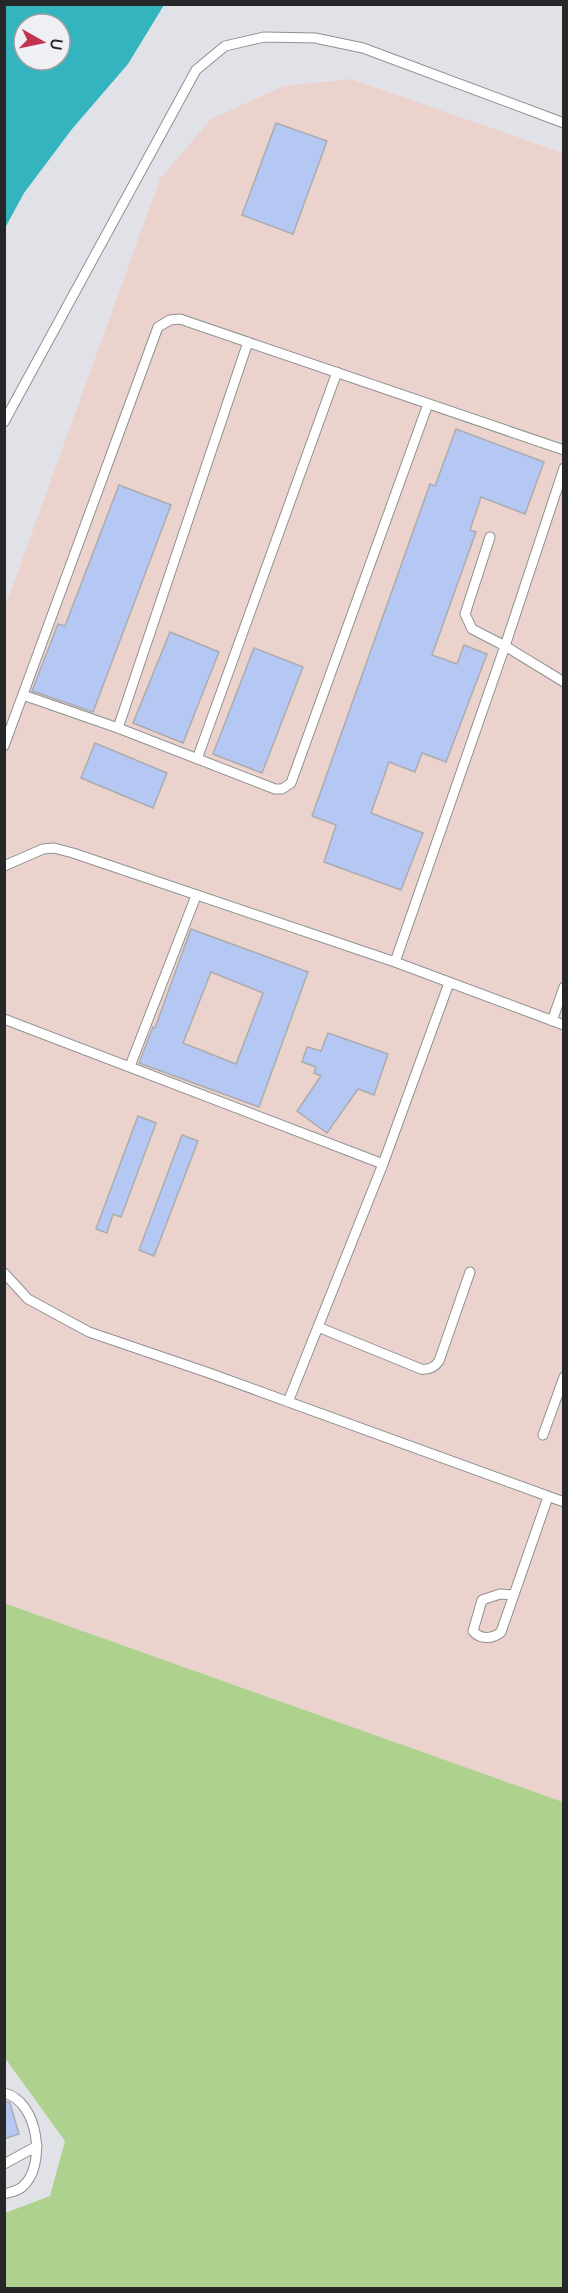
<svg xmlns="http://www.w3.org/2000/svg" width="568" height="2293" viewBox="0 0 568 2293" font-family="Manrope,sans-serif">
	<style>
		.industrial { fill: #ecd2cc }
		.green { fill: #aed18d }
		.water { fill: #34b4bf; fill-rule: evenodd }
		.building { fill: #b5c8f3; stroke: #aaacb0; stroke-width: 1.5; fill-rule: evenodd }
		.lines { fill: none; stroke-linecap: round; stroke-linejoin: round }
		.service-casing { stroke: #8e9093; stroke-width: 11 }
		.service { stroke: #fff; stroke-width: 9 }
	</style>
	<rect width="100%" height="100%" fill="#e1e2e7"/>
	<path class="industrial" d="M351 79 563 153V1802L5 1603 4 610 160 179 211 119 284 86Z"/>
	<path class="green" d="M4 1603 563 1802V2288H5V2213L50 2196 65 2141 5 2058Z"/>
	<path class="water" d="M5 4 164 5 128 64 72 129 24 193 5 228ZM24 24H60V60H24Z"/>
	<path class="building" d="M276 123 327 141 293 234 242 215Z
		M456 429 544 462 525 514 481 497 470 530 476 532 432 655 457 664 464 645 487 654 446 762 422 753 415 772 389 762 371 813 423 833 401 890 324 862 336 825 312 816 430 484 435 486Z
		M119 485 171 505 93 712 32 691 58 624 65 626Z
		M170 632 219 652 183 743 133 723Z
		M254 648 303 667 262 773 213 754Z
		M95 743 167 773 153 808 81 778Z
		M191 929 308 972 259 1107 139 1063 153 1027 155 1028ZM211 972 263 993 236 1064 183 1043Z
		M328 1033 388 1054 374 1095 358 1089 327 1133 297 1111 321 1076 314 1073 316 1067 302 1062 307 1047 321 1051Z
		M138 1116 156 1123 121 1217 113 1214 107 1233 96 1229Z
		M182 1135 198 1141 154 1256 139 1250Z
		M4 2101 10 2103 19 2134 4 2139Z"/>
	<g class="lines">
		<g class="service-casing">
			<path id="service" d="M4 422 196 70 225 46 264 37 315 38 363 48 564 123
				M490 537 465 614 472 629 505 646 564 682
				M23 695 118 728 275 789H282L291 783 428 404
				M118 728 248 342
				M4 746 158 327 170 320 180 319 564 450
				M197 759 337 372
				M4 866 43 849 54 848 73 853 395 962 564 1025
				M395 962 505 646 564 468
				M4 1019 383 1164 449 983
				M552 1021 564 987
				M130 1066 196 896
				M4 1273 28 1299 89 1332 209 1373 564 1502
				M318 1327 421 1369C429 1370 434 1368 439 1361L470 1272
				M288 1402 383 1164
				M543 1435 564 1377
				M514 1595 500 1594 482 1600 473 1631C480 1640 493 1639 501 1632L548 1497
				M4 2093C39 2101 47 2167 22 2187 18 2191 10 2192 4 2194
				M4 2164 37 2146"/>
		</g>
		<use href="#service" class="service"/>
	</g>
	<rect width="568" height="2293" fill="none" stroke="#262728" stroke-width="12"/>
	<g transform="translate(42 42) rotate(99)"><circle r="28" fill="#eef0f4" stroke="#9ea0a2" stroke-width="1.5"/>
	<path d="M0-4.5L10 22L0 15L-10 22Z" fill="#c33350"/>
	<text y="-9" font-size="16" font-weight="bold" text-anchor="middle" fill="#262728">U</text>
	</g>
</svg>
